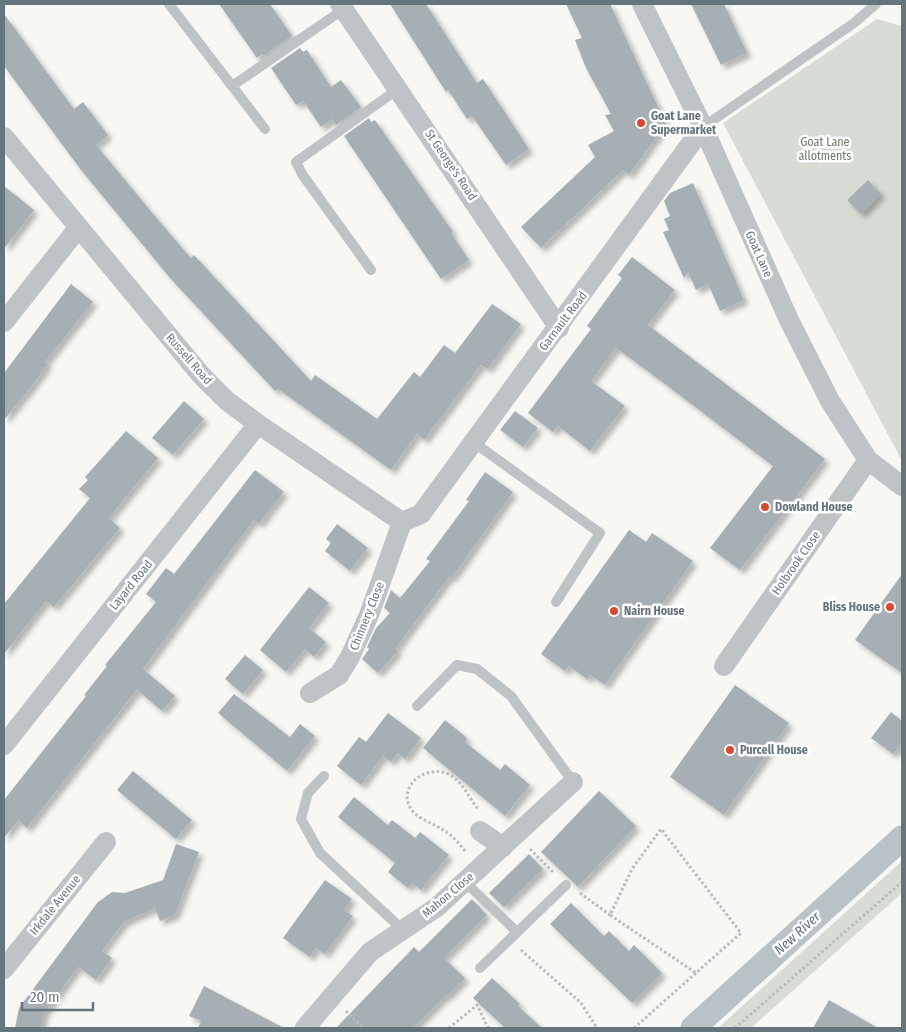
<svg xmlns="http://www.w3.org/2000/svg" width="906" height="1032" viewBox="0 0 906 1032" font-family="'Fira Sans Condensed',sans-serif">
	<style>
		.green { fill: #d7dcd4 }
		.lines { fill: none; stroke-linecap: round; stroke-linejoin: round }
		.canal { stroke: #b7c3c6; stroke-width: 25 }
		.building { fill: #a6afb3; filter: url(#shadow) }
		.path { stroke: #b9bcbe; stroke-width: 3; stroke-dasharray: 2.5 2.5; stroke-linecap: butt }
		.lane { stroke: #bec3c6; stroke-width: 10 }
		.street { stroke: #bec3c6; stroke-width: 20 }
		.poi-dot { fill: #d74a34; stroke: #fff; stroke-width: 2 }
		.labels { text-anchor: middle; stroke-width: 5; stroke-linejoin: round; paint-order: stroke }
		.poi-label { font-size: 12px; font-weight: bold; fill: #64757d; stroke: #fff; text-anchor: start }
		.park-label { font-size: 12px; fill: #6c7b66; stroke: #fff }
		.street-label { font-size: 12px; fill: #64757d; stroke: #fff }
		.water-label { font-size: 14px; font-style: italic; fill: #5f7478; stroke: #fff }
	</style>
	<defs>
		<filter id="shadow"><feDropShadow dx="4.5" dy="4.5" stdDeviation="2.5" flood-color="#0004"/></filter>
	</defs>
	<rect width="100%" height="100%" fill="#f7f7f4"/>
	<path class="green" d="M877 19 902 26V461L723 123Z
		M902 861V893L751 1028H718Z"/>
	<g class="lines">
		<path class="canal" d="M693 1028 902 838"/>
	</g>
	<path class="building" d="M219 4H270L292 36 263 56 262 54 257 58Z
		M390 4H426L477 83 483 79 529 149 506 165 472 116 467 119 448 90 446 92Z
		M566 4H610L666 124 629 175 623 170 541 248 521 227 595 157 588 145 614 131 605 115 611 114 586 68 575 40 582 38Z
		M691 4H724L747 53 721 65Z
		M4 14 74 109 83 102 108 135 96 145 159 221 191 258 194 255 311 381 315 375 377 419 414 372 420 377 444 345 455 353 492 304 521 324 488 369 481 365 424 440 417 434 391 470 278 389 275 391 170 278 81 170 4 66Z
		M300 48 303 52 307 50 331 87 341 80 361 107 336 125 332 119 321 127 303 101 296 105 271 68Z
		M369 118 371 122 375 120 453 232 451 233 469 260 441 279 344 136Z
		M868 180 881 194 861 214 847 200Z
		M693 183 744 300 720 311 708 284 696 290 688 272 684 278 663 232 669 230 664 219 670 216 664 201 670 193Z
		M4 186 34 210 4 249Z
		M632 257 675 290 648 325 825 459 740 570 710 548 773 466 661 381 616 348 591 381 625 406 590 451 558 426 553 432 528 413 591 329 587 326 622 278 618 275Z
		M71 284 93 302 45 362 48 364 31 387 4 420V373Z
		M184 401 204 419 173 455 152 438Z
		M515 411 538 428 523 447 500 430Z
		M126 431 158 458 109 518 120 528 54 607 46 601 4 654V604L90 498 79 489 88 480 85 477Z
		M255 470 284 492 259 524 254 520 143 669 175 696 162 711 137 690 27 828 18 820 4 838V800L86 696 84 695 107 666 105 665 156 602 146 594 166 568 174 574Z
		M485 472 513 492 452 578 450 576 395 649 398 651 378 673 362 659 369 649 367 647 376 628 390 613 384 608 391 590 400 598 430 561 426 559 469 501 466 500Z
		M337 524 368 548 350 571 325 551 331 543 326 539Z
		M629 530 646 542 652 533 693 561 605 685 590 675 587 679 569 666 565 671 541 654Z
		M902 574V673L855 640Z
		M309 587 329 603 309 628 326 642 314 657 305 649 286 672 260 650Z
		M245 655 263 670 243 694 225 679Z
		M735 685 789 723 724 815 670 777Z
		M234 694 290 737 300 724 315 736 287 771 218 713Z
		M891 712 902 721V743L893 754 871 738Z
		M388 713 421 738 405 759 398 753 391 762 383 756 361 785 337 766 359 737 366 742Z
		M445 720 467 738 465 742 500 770 505 764 530 785 505 816 423 748Z
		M133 771 192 820 176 839 117 790Z
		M599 791 636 826 578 887 541 852Z
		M354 797 388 825 392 820 415 838 420 832 449 855 421 890 412 883 408 888 388 872 395 863 338 817Z
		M176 844 199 852 175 915 160 921 155 908 124 922 102 951 112 958 96 980 78 967 44 1013 41 1028H15L19 1008 98 902 112 892 125 893 163 880Z
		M529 854 543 869 504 907 489 893Z
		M325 880 352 899 344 910 353 916 325 954 316 948 310 957 283 938Z
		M472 899 487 915 444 958 465 978 446 997 445 996 413 1028H336L414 947 419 952Z
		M571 903 604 936 609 931 629 951 634 945 662 973 632 1003 550 924Z
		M492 978 520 1004 518 1006 542 1028H505L473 998Z
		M204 986 284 1028H198L201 1021 189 1016Z
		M829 1000 878 1028H813Z"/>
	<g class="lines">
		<path class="path" d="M530 849 554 873
			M465 851C459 843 452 835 443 830 433 823 417 819 411 809 396 785 428 763 450 775 464 783 469 799 479 810
			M580 893 610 915
			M521 950 581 1003 597 1028
			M346 1011 363 1028
			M449 1028 477 1005 488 1028
			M634 1028 741 933 661 829 632 869 610 915 696 973
			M735 1028 902 882"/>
		<path class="lane" d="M169 4 265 129
			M232 86 344 9
			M703 127 854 23 876 4
			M371 270 302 174 296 162 398 89
			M473 442 600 533 556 602
			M417 706 457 665 477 669 511 696 573 782
			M324 776 308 793 301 819 320 853 403 930
			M465 882 517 932
			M480 968 566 885"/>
		<path class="street" d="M340 4 559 328
			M642 4 703 127 789 320 830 401 868 460 902 486
			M4 137 201 375 227 401 258 424 402 522 421 514 703 127
			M4 322 79 227
			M724 666 868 460
			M310 693 339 675 350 657 369 615 402 522
			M4 745 258 424
			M480 831 503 847
			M4 969 106 842
			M305 1028 370 952 437 907 573 782"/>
	</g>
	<g class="poi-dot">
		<circle cx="641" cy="123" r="5"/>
		<circle cx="765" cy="507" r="5"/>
		<circle cx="890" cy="607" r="5"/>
		<circle cx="614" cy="611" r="5"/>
		<circle cx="730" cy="750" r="5"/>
	</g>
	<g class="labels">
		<g class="poi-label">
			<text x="651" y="120">Goat Lane<tspan x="651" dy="14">Supermarket</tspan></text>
			<text x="775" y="511">Dowland House</text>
			<text x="880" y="611" text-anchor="end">Bliss House</text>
			<text x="624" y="615">Nairn House</text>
			<text x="740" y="754">Purcell House</text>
		</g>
		<g class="park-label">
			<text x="825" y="146">Goat Lane<tspan x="825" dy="14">allotments</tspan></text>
		</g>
		<g class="street-label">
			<text transform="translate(451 165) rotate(56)" y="4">St George's Road</text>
			<text transform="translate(759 254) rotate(66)" y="4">Goat Lane</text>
			<text transform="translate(563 321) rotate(-53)" y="4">Garnault Road</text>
			<text transform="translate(189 359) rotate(49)" y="4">Russell Road</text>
			<text transform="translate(796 563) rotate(-55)" y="4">Holbrook Close</text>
			<text transform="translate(131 585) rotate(-51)" y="4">Layard Road</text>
			<text transform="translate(367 616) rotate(-68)" y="4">Chinnery Close</text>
			<text transform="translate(448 895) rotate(-40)" y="4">Mahon Close</text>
			<text transform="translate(55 905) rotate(-51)" y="4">Irkdale Avenue</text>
		</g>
		<g class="water-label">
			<text transform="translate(797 933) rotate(-42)" y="5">New River</text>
		</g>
	</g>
	<rect width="906" height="1032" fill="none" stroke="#64757d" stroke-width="10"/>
	<path d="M22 1002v8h71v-8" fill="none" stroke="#64757d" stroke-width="2.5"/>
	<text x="30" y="1002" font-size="15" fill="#64757d" stroke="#ffffff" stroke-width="4" paint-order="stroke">20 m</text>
</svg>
